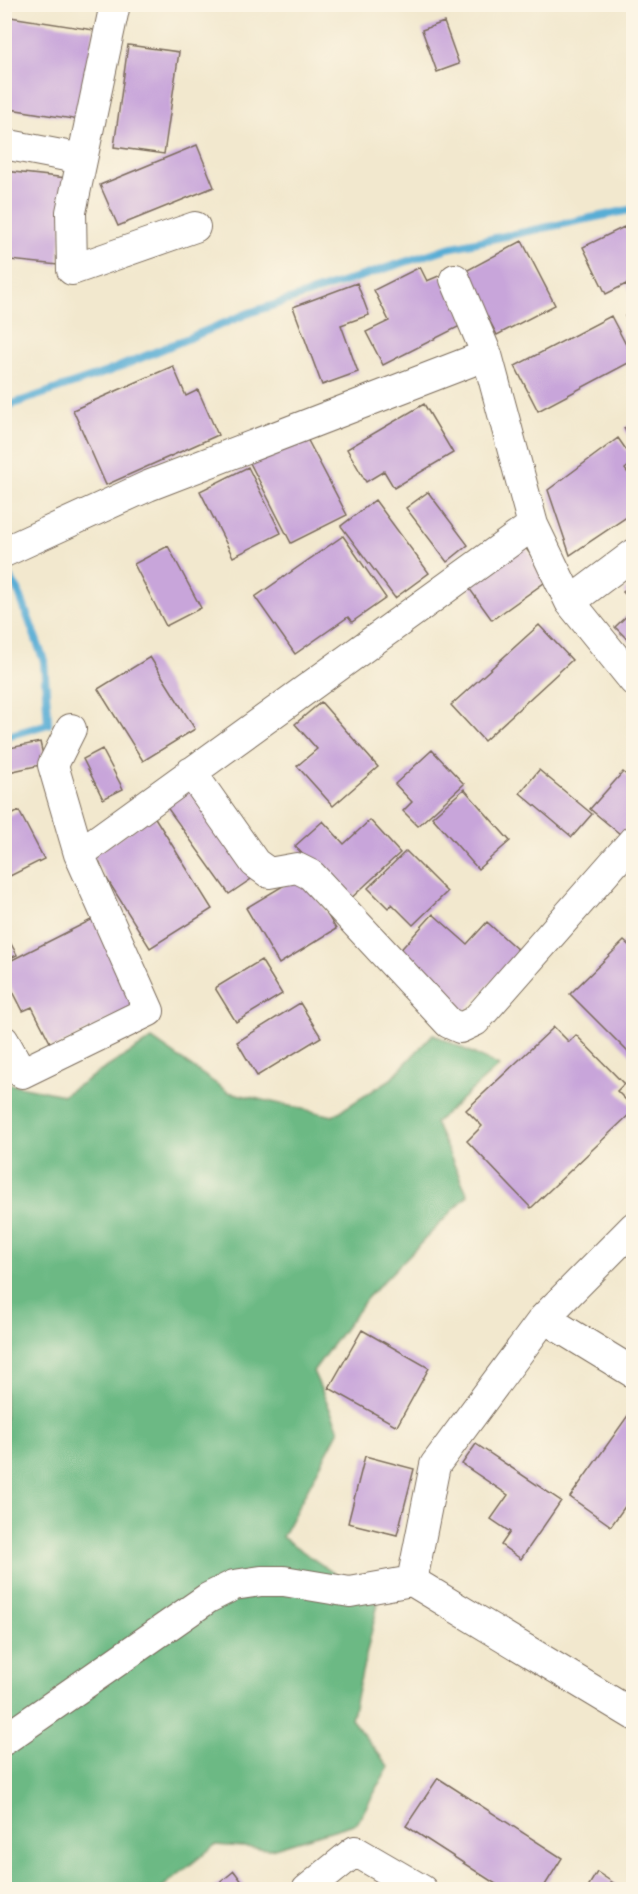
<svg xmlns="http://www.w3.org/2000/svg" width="638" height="1894" viewBox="0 0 638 1894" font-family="Caveat,sans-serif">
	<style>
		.forest { fill: #6cb984; stroke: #547251; stroke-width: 1.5 }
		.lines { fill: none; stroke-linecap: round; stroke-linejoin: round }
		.stream { stroke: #59add5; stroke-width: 8 }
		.building { fill: #c8a5da }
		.street-casing { stroke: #7b6c5c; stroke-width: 32 }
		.street { stroke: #fff; stroke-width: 30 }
	</style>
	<rect width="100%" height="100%" fill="#fcf5e5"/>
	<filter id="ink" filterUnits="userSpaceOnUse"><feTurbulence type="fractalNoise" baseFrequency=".0167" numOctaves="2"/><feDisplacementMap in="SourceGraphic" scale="12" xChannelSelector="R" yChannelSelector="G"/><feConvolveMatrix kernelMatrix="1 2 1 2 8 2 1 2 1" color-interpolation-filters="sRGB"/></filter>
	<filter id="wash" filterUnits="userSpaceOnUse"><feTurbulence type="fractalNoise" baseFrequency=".008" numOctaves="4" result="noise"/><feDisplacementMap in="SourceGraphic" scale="24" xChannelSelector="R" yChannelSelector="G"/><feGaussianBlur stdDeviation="1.35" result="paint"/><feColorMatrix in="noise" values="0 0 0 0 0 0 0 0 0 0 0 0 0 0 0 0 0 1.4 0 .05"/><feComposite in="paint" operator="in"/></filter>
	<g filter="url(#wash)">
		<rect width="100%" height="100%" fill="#f2e8ce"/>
		<path class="forest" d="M433 1034 499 1066 435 1123 468 1195 367 1298 313 1371 339 1430 282 1537 378 1604 351 1719 389 1767 357 1823 271 1849 215 1845 160 1889 5 1890V1083L63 1095 152 1039 228 1092 333 1116 391 1079Z"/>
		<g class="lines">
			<path class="stream" d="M4 407 107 372 249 313 448 248 634 209
				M4 570 18 590 44 661 48 724 4 737"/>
		</g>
		<g id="blocks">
			<path class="building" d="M4 16 94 30 79 120 4 108Z
				M444 22 459 64 437 72 422 30Z
				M128 45 179 52 164 154 114 147Z
				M197 145 214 187 118 226 100 185Z
				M4 171 67 178 58 265 10 260 9 270H4Z
				M624 227 634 245V299L626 284 606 294 583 247Z
				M522 241 555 305 497 335 464 272Z
				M420 267 427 281 441 275 466 323 383 365 366 332 389 321 374 290Z
				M357 283 369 315 341 325 358 372 322 385 293 307Z
				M634 312V334L625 316Z
				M611 316 634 360 538 411 515 366Z
				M173 366 186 396 198 390 218 435 106 485 73 410Z
				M424 404 453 453 394 488 384 471 366 482 347 449Z
				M634 423V446L624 428Z
				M303 431 347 515 291 543 248 459Z
				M618 438 634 461 625 469 634 481V512L570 555 548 490Z
				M248 467 281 533 233 557 200 491Z
				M428 492 468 545 447 562 406 508Z
				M375 500 429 573 395 598 341 526Z
				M343 536 386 598 352 622 348 617 295 654 255 597Z
				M521 541 548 580 492 620 464 581Z
				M168 546 201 608 166 626 134 564Z
				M634 582V603L623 592Z
				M634 609V646L615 627Z
				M539 625 572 660 484 741 451 705Z
				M150 657 195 729 143 761 98 689Z
				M321 702 378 767 333 806 297 766 317 749 295 724Z
				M40 742 45 764 4 773V749Z
				M102 749 123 789 103 799 83 759Z
				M432 750 464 784 418 826 403 811 412 802 395 784Z
				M539 770 592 814 572 837 520 793Z
				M623 772 634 781V819L620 834 590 809Z
				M194 786 257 875 229 894 166 806Z
				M464 789 510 841 478 869 432 817Z
				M19 811 44 859 4 879V819Z
				M154 816 212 909 150 948 92 855Z
				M370 820 400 853 347 902 295 846 323 821 344 844Z
				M406 851 447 892 413 925 392 904 388 908 368 888Z
				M303 874 336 929 279 964 246 908Z
				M433 914 467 944 487 922 519 951 461 1015 395 956Z
				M97 917 141 1004 53 1048 32 1007 23 1011 4 974V964Z
				M4 931 17 955 4 961Z
				M624 941 634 950V1058L570 994Z
				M261 960 282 994 236 1022 215 988Z
				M300 1003 321 1037 257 1076 237 1042Z
				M554 1027 569 1042 576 1035 624 1084 617 1091 634 1108V1110L531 1208 467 1141 482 1126 466 1110Z
				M362 1330 429 1368 397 1426 329 1388Z
				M634 1407V1494L611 1526 570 1497Z
				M476 1444 561 1501 521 1559 501 1545 510 1532 491 1519 508 1495 462 1464Z
				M365 1456 414 1469 397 1535 348 1523Z
				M438 1778 562 1858 542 1890H505L406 1826Z
				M234 1871 248 1890H211Z
				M597 1872 624 1890H586Z
				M383 1879 391 1890H369Z"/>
		</g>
	</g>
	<g filter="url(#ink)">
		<use href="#blocks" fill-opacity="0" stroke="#7b6c5c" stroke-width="1.5"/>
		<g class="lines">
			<g class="street-casing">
				<path id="street" d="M115 4 71 212 72 270 195 227
					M4 144 82 159
					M455 279 487 355 533 525 570 602 634 681
					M4 552 148 486 487 355
					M570 602 634 554
					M191 772 255 863 269 873 297 868 311 875 449 1023 460 1028 475 1021 634 840
					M79 854 533 525
					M4 1041 22 1073 149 1011 79 854 53 765 71 729
					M544 1318 634 1373
					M412 1581 435 1465 544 1318 634 1227
					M4 1740 208 1598 234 1585 261 1581H284L350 1592 412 1581 634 1715
					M307 1890 355 1851 422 1890"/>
			</g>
			<use href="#street" class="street"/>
		</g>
	</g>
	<rect width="638" height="1894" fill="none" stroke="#fcf5e5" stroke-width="24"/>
</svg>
